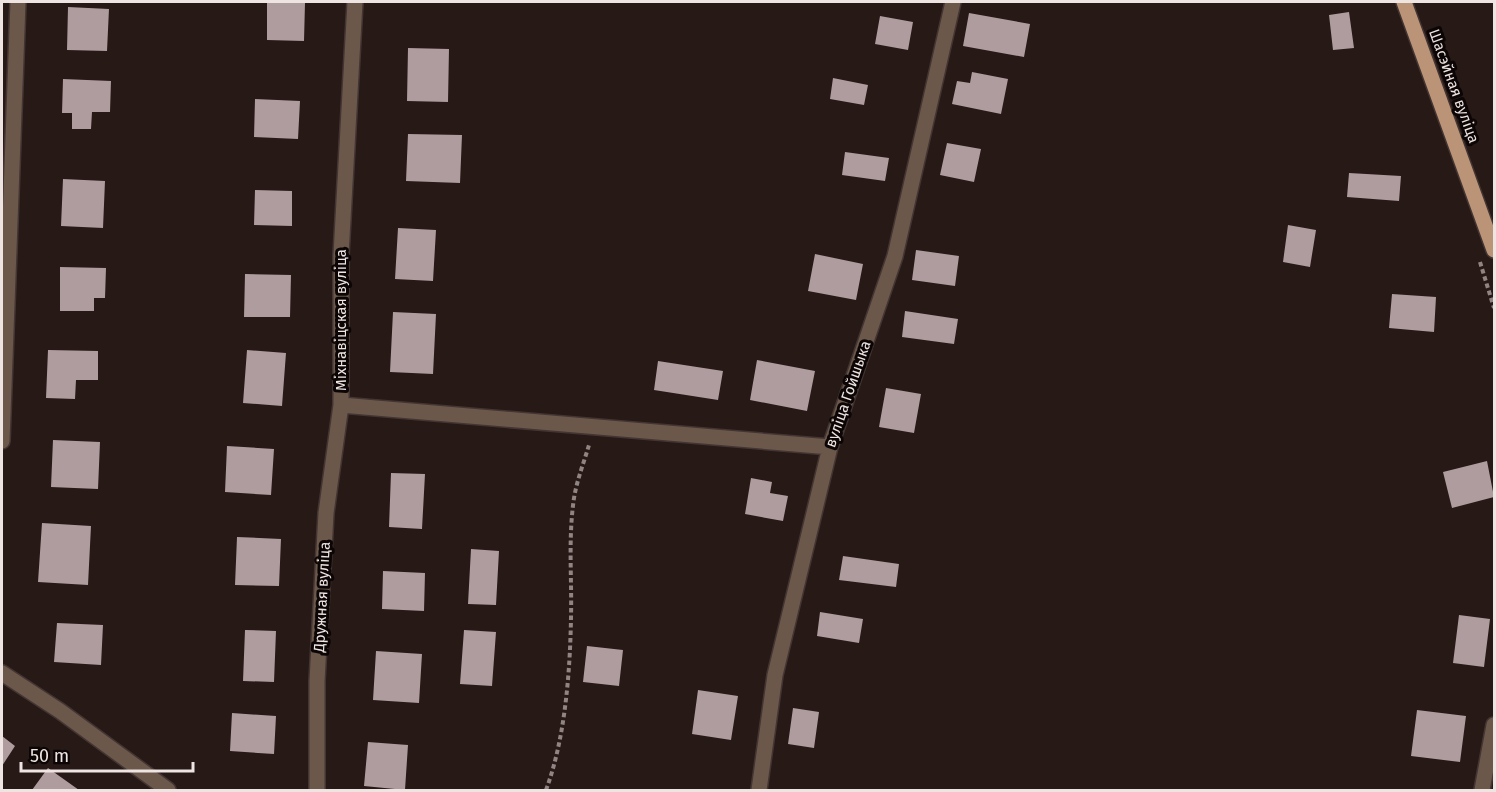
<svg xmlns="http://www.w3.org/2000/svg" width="1496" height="792" viewBox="0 0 1496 792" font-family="'Fira Sans',sans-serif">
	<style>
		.building { fill: #af9c9e }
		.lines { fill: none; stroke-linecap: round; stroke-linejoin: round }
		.minor-casing { stroke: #433533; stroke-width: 18 }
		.primary-casing { stroke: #433533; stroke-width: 18 }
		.path { stroke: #918583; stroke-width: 4; stroke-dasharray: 4.5 3; stroke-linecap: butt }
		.minor { stroke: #6b584a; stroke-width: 15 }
		.primary { stroke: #bb9376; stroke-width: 15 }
		.labels { text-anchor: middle; stroke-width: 6; stroke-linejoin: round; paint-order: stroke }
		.street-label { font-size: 15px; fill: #eee4e2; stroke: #0b0605 }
	</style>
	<rect width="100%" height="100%" fill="#271916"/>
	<path class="building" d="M267 2 305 3 304 41 267 40Z
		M68 7 109 9 107 51 67 50Z
		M1349 12 1354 48 1333 50 1329 15Z
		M969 13 1030 24 1024 57 963 46Z
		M880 16 913 22 908 50 875 44Z
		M408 48 449 49 448 102 407 101Z
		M972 72 1008 79 1001 114 952 104 957 81 970 83Z
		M833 78 868 85 864 105 830 99Z
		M63 79 111 81 110 112H92L91 129H72V113H62Z
		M255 99 300 101 298 139 254 137Z
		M408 134 462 135 460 183 406 181Z
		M947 143 981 149 974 182 940 175Z
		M845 152 889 158 885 181 842 175Z
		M1349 173 1401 176 1399 201 1347 197Z
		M63 179 105 181 103 228 61 226Z
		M255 190 292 191V226L254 225Z
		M1288 225 1316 230 1310 267 1283 262Z
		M398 228 436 230 433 281 395 279Z
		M916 250 959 256 955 286 912 280Z
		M815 254 863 264 856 300 808 291Z
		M60 267 106 268 105 298H94V311H60Z
		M245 274 291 275 290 317H244Z
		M1392 294 1436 297 1434 332 1389 328Z
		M905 311 958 319 954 344 902 337Z
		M393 312 436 314 433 374 390 372Z
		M48 350 98 351V380H76L75 399 46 398Z
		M247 350 286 353 282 406 243 403Z
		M757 360 815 371 807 411 750 400Z
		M658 361 723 371 718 400 654 390Z
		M886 388 921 394 914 433 879 427Z
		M53 440 100 442 98 489 51 487Z
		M227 446 274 449 271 495 225 492Z
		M1487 461 1494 497 1452 508 1443 472Z
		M391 473 425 474 422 529 389 527Z
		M751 478 772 482 770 493 788 496 783 521 745 514Z
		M42 523 91 526 88 585 38 582Z
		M237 537 281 539 279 586 235 585Z
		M471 549 499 551 496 605 468 604Z
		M843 556 899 564 896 587 839 580Z
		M383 571 425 573 424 611 382 609Z
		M820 612 863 619 859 643 817 636Z
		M1459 615 1490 619 1484 667 1453 663Z
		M57 623 103 625 101 665 54 662Z
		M245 630 276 631 274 682 243 681Z
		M464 630 496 632 492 686 460 684Z
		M587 646 623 650 619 686 583 682Z
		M376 651 422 654 419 703 373 700Z
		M698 690 738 696 731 740 692 734Z
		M793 708 819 712 814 748 788 744Z
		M1417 710 1466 716 1460 762 1411 756Z
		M232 713 276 716 274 754 230 751Z
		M2 736 15 746 2 766Z
		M368 742 408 745 405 790 364 786Z
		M48 768 79 790H32Z"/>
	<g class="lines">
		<g class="minor-casing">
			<path id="minor" d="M355 2 341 255V405L830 447
				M2 441 18 2
				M2 673 60 711 168 790
				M317 790V681L326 513 341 405
				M759 790 775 675 830 447 895 256 953 2
				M1482 790 1494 725"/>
		</g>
		<g class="primary-casing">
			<path id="primary" d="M1404 2 1494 250"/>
		</g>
		<path class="path" d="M1480 262 1494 308
			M546 790C565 739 570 673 571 618 572 578 568 538 574 498 577 480 584 462 589 445"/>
		<use href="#minor" class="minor"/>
		<use href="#primary" class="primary"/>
	</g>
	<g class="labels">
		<g class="street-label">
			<text transform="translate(1454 86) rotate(70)" y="5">Шасэйная вуліца</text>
			<text transform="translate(341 320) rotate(-90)" y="5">Міхнавіцская вуліца</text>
			<text transform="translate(848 394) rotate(-71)" y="5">вуліца Гойшыка</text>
			<text transform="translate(322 597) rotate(-87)" y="5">Дружная вуліца</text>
		</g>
	</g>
	<rect width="1496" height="792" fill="none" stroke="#eee4e2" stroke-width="6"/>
	<path d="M21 762v9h172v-9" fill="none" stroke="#eee4e2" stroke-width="3"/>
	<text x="30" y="762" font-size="18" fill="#eee4e2" stroke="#0b0605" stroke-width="4.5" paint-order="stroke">50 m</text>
</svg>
